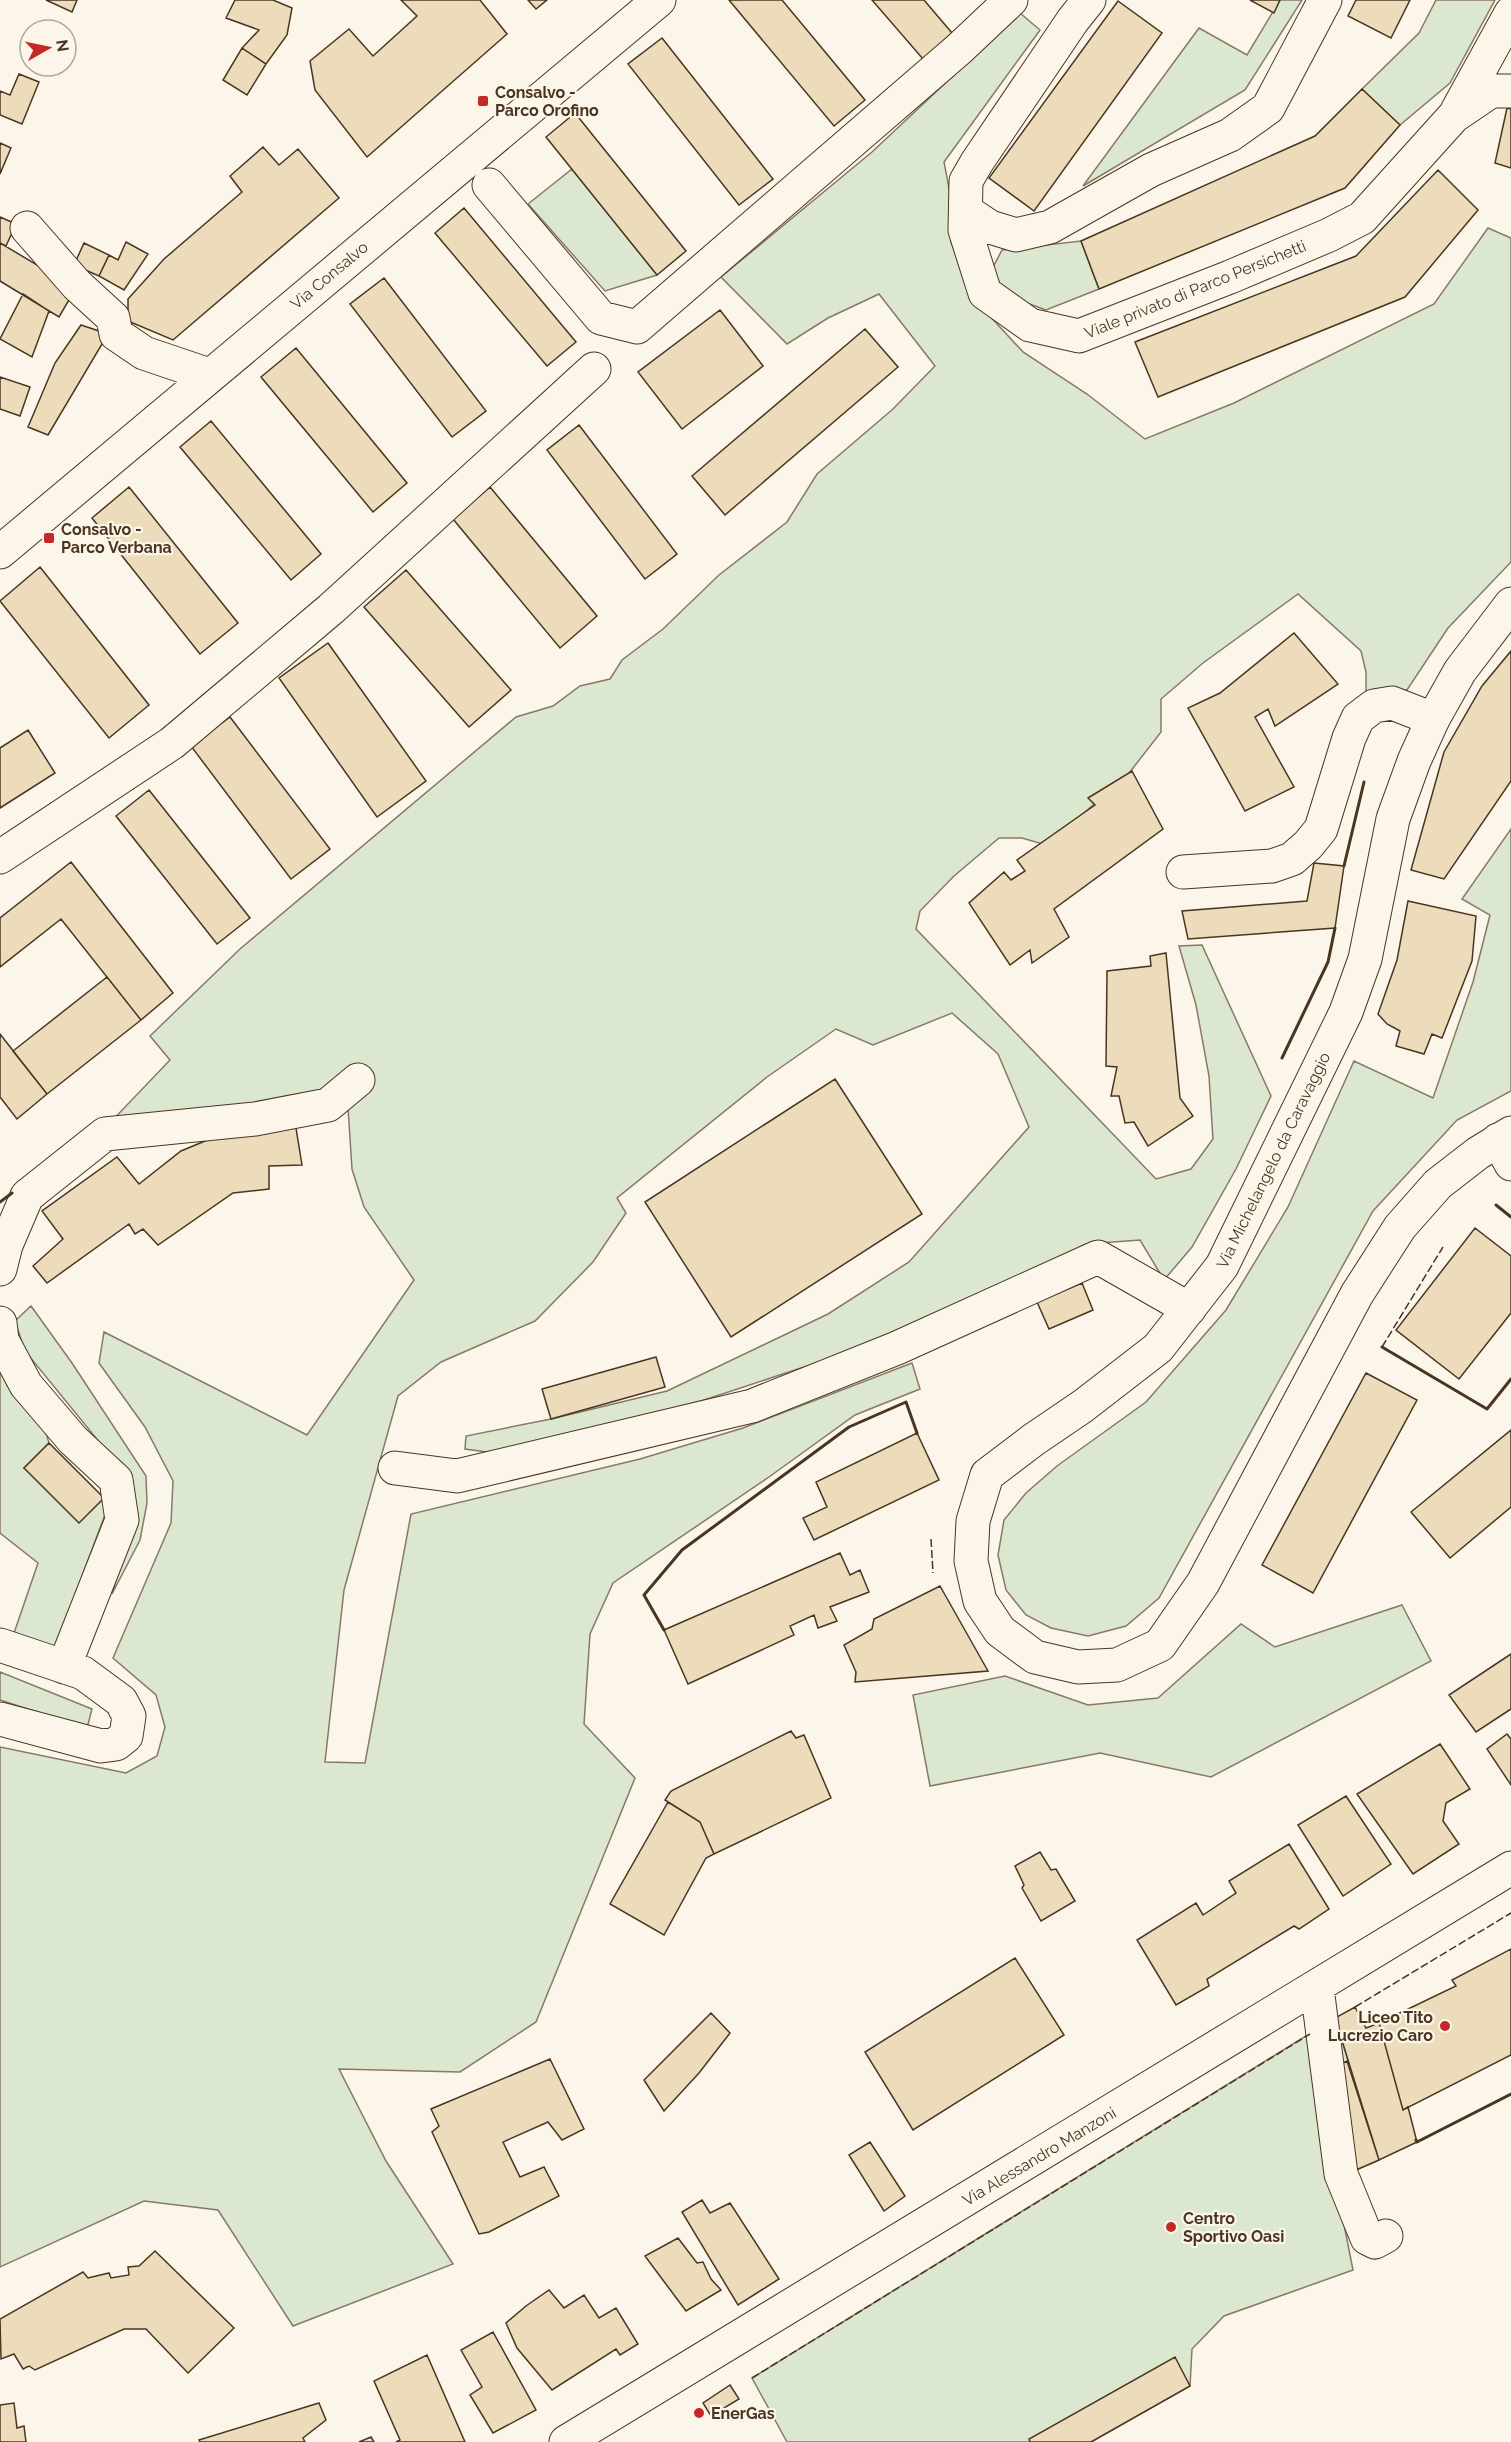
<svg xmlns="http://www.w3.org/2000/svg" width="1511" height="2442" viewBox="0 0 1511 2442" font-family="Raleway,sans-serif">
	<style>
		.green { fill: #dce7d0; stroke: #887966; stroke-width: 1.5 }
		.building { fill: #ecdcbc; stroke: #4a3520; stroke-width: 1.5 }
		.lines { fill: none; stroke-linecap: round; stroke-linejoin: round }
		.minor-casing { stroke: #4a3520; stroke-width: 35 }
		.major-casing { stroke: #4a3520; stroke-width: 35 }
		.minor { stroke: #fbf6e9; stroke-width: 33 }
		.major { stroke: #fbf6e9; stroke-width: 33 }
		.fence { stroke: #4a3520; stroke-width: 1.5; stroke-dasharray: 8 3; stroke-linecap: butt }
		.wall { stroke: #4a3520; stroke-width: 3 }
		.poi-dot { fill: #c62828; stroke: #fbf6e9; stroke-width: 2 }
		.labels { text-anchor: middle; stroke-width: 4.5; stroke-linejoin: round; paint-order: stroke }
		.poi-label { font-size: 16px; font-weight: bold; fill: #4a3520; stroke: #fbf6e9; text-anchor: start }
		.street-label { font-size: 16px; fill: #4a3520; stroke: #fbf6e9 }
	</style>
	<rect width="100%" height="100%" fill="#fbf6e9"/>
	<path class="green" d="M1280 0H1302L1245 90 1083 186 1199 28 1247 55Z
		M1436 0H1495L1450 83 1400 125 1362 89 1419 33Z
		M1020 13 1040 30 944 162 950 193 951 242 974 299 1023 352 1087 394 1145 439 1234 403 1434 304 1488 228 1511 238V562L1448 628 1407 690 1384 688 1366 698V672L1361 651 1298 594 1203 663 1161 699V732L1126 777 1046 845 1022 838H999L954 876 920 911 916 929 1156 1179 1191 1169 1213 1139 1209 1076 1196 1005 1179 946 1202 945 1271 1096 1236 1169 1192 1247 1164 1280 1140 1240 1086 1244 917 1327 810 1365 701 1401 494 1453 465 1449 466 1436 551 1419 667 1391 828 1314 909 1262 1029 1127 998 1054 952 1013 873 1045 836 1029 767 1077 617 1198 626 1213 593 1262 535 1321 441 1362 398 1396 344 1590 325 1762 365 1763 411 1514 640 1459 743 1428 912 1363 920 1389 855 1415 769 1477 613 1583 590 1634 584 1724 635 1778 536 2022 460 2072 339 2069 386 2161 453 2264 293 2326 218 2210 144 2201 0 2267V1747L126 1773 157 1756 165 1727 156 1695 113 1658 171 1523 173 1481 145 1427 99 1363 104 1332 307 1435 414 1280 364 1207 352 1169 348 1107 105 1128 170 1060 150 1036 240 949 516 717 553 706 580 686 610 679 622 660 663 629 719 575 787 522 817 474 893 409 935 366 879 294 828 318 787 344 721 277 872 152Z
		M572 169 657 275 605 291 528 204Z
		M1081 241 1099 289 1046 310 1010 297 991 271 1002 250Z
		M1511 829V1091L1457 1120 1373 1211 1159 1598 1126 1626 1088 1636 1051 1628 1026 1615 1006 1590 998 1555 1004 1520 1026 1493 1057 1466 1146 1402 1226 1310 1288 1207 1354 1061 1433 1098 1473 982 1490 915 1462 899Z
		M31 1306 72 1363 146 1476 147 1503 140 1540 112 1594 129 1536 114 1460 25 1351 15 1321Z
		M0 1368 45 1429 49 1443 24 1468 104 1498 106 1512 54 1651 12 1639 38 1563 0 1533Z
		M1402 1605 1431 1661 1211 1777 1100 1753 930 1786 913 1695 1005 1676 1088 1705 1158 1698 1241 1624 1275 1647Z
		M0 1672 92 1709 87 1728 0 1700Z
		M1335 2018 1379 2160 1356 2170 1336 2184 1353 2270 1224 2316 1192 2349 1190 2386 1091 2442H787L752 2378Z"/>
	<path class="building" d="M46 0H77L72 12Z
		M235 0H273L292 8 287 35 266 64 242 48 259 30 226 18Z
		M401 0H480L507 34 367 157 315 90 310 61 349 29 373 56 417 16Z
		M528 0H547L536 9Z
		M729 0H782L865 100 834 126Z
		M872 0H924L952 33 923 59Z
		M1250 0H1280L1274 13Z
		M1356 0H1410L1391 38 1348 16Z
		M1118 1 1162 33 1034 211 989 178Z
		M662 38 773 179 739 205 628 64Z
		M242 48 266 64 247 95 223 80Z
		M19 74 39 82 22 124 0 115V91L10 95Z
		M1362 89 1400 125 1345 188 1099 289 1081 241 1315 136Z
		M1507 108 1511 109V168L1495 163Z
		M575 113 686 251 657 275 546 137Z
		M0 143 11 148 0 174Z
		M263 147 279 165 298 149 339 198 173 340 128 321V299L164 259 242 192 230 176Z
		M1438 170 1478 210 1405 297 1158 397 1135 342 1356 256Z
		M464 208 576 342 547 366 435 233Z
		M0 217 16 224 6 246 0 243Z
		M126 242 148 254 124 290 99 276 109 255 118 260Z
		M0 243 76 288 59 317 0 281Z
		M84 243 109 255 99 276 74 265Z
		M384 278 486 411 452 437 350 304Z
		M23 294 49 311 32 357 0 339Z
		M720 310 763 366 682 429 638 372Z
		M81 325 108 334 48 435 28 427 55 363Z
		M865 329 898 367 725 515 692 476Z
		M296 348 407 483 373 512 261 377Z
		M0 377 30 387 20 416 0 409Z
		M211 421 321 554 291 580 180 447Z
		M579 425 677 554 645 579 547 450Z
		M129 487 238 623 200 654 92 518Z
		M490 487 597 616 560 648 453 519Z
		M40 567 149 705 109 738 0 601Z
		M406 570 511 690 469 727 364 607Z
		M1294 633 1338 684 1275 726 1268 709 1255 717 1294 787 1245 811 1188 708 1220 693Z
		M328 643 426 781 377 817 279 678Z
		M1511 651V781L1444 879 1411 870 1444 752 1482 686Z
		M230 717 330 849 291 879 191 746Z
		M28 730 55 773 0 808V748Z
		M1132 771 1163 829 1054 909 1069 937 1032 963 1030 950 1010 965 969 903 1004 872 1011 880 1025 871 1017 860 1095 805 1088 798Z
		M149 790 250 918 217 944 116 816Z
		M71 862 173 993 141 1020 61 919 0 967V918Z
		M1314 863 1344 866 1335 928 1188 939 1182 911 1307 901Z
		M1408 901 1476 916 1472 961 1442 1038 1432 1034 1424 1054 1396 1046 1400 1031 1387 1024 1378 1014 1397 960Z
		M1166 953 1180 1098 1193 1116 1148 1146 1134 1122 1125 1123 1119 1096H1111L1117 1067 1106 1066 1107 971 1151 966 1150 956Z
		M107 977 141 1020 47 1094 13 1051Z
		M0 1034 47 1094 17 1119 0 1097Z
		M835 1079 922 1214 731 1337 645 1202Z
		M295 1122 302 1165 269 1166V1189L233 1193 158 1245 143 1229 135 1234 129 1224 47 1283 33 1266 63 1239 42 1211 117 1157 139 1184 181 1151 217 1136Z
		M1475 1228 1511 1256V1313L1459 1379 1396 1330Z
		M1082 1283 1093 1310 1049 1329 1037 1302Z
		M656 1357 665 1387 551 1419 542 1389Z
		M1366 1373 1417 1400 1313 1593 1262 1565Z
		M1511 1430V1507L1450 1558 1411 1512Z
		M917 1433 939 1480 814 1540 803 1518 827 1507 816 1482Z
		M49 1443 104 1498 79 1523 24 1468Z
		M840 1553 850 1575 860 1570 869 1592 830 1607 837 1621 818 1628 814 1615 790 1626 794 1635 688 1684 664 1630Z
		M940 1586 988 1671 855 1682 856 1672 844 1645 872 1629 874 1619Z
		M1511 1654V1709L1476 1732 1449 1695Z
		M791 1731 796 1738 804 1735 831 1798 714 1854 700 1822 665 1800 671 1791Z
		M1507 1734 1511 1739V1785L1487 1749Z
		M1440 1744 1470 1789 1446 1803 1443 1821 1459 1844 1413 1874 1357 1794Z
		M1346 1796 1391 1864 1343 1896 1298 1825Z
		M668 1802 700 1822 714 1854 706 1858 664 1935 610 1904Z
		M1289 1844 1329 1909 1299 1929 1294 1926 1207 1979 1209 1986 1176 2005 1137 1940 1196 1903 1203 1915 1236 1893 1229 1881Z
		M1040 1852 1051 1870 1056 1869 1075 1901 1041 1921 1022 1888 1024 1885 1015 1866Z
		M1511 1949V2055L1403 2110 1379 2023 1456 1986 1452 1980Z
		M1015 1958 1064 2035 913 2130 865 2052Z
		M1355 2007 1366 2028 1379 2023 1403 2110 1408 2107 1417 2142 1379 2160 1335 2018Z
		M711 2013 730 2033 699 2073 664 2111 644 2080Z
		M550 2059 584 2129 562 2140 548 2122 503 2142 520 2177 544 2167 559 2196 489 2232 479 2234 432 2132 439 2126 431 2109Z
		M1347 2061 1379 2160 1356 2170 1339 2065Z
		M870 2142 905 2196 884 2211 849 2155Z
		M702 2200 710 2213 730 2203 779 2279 738 2305 682 2212Z
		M678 2238 697 2263 703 2262 711 2279 721 2290 686 2311 645 2256Z
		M155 2251 234 2328 188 2373 146 2329H124L35 2370 29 2366 23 2369 14 2354 1 2359 0 2319 83 2272 88 2278 109 2273 111 2278 129 2275 128 2267 139 2266Z
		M549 2290 564 2308 584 2295 599 2318 616 2308 638 2344 620 2355 616 2349 552 2390 517 2348 506 2323 526 2306Z
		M493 2332 536 2410 493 2433 470 2395 482 2387 461 2350Z
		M427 2355 465 2442H396L400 2440 374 2381Z
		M1175 2357 1190 2386 1091 2442H1030L1029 2439Z
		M730 2385 739 2399 711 2416 703 2403Z
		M14 2403 17 2428 24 2426 26 2442H0V2405Z
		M319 2403 326 2420 303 2438 305 2442H200L199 2440Z
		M371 2437 374 2442H359Z"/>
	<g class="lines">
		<g class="minor-casing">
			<path id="minor" d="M1089 0 1073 20 977 162 966 181 965 230 985 293 1030 325 1079 336 1230 277 1329 235 1362 218 1454 116 1491 91H1511
				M1457 111 1511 13
				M489 185 601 318 637 327 959 49 1011 0
				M966 211 990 227 1016 235 1050 227 1151 170 1230 135 1268 108 1325 0
				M27 228 77 285 113 318 116 334 144 353 209 375
				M0 552 659 0
				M0 857 172 743 331 609 594 369
				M1183 872 1272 866 1292 859 1308 845 1321 829 1349 738 1358 718 1374 706 1392 703 1433 719
				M1498 1140 1511 1164
				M0 1269 6 1245 27 1196 105 1134 255 1119 328 1105 358 1080
				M0 1323 2 1340 26 1385 73 1440 116 1480 122 1520 64 1667
				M395 1468 457 1476 752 1406 897 1348 1098 1257 1189 1309
				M0 1645 83 1673 121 1701 129 1716 126 1736 116 1744 101 1746 0 1719
				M1317 1988 1341 2174 1367 2238 1375 2242 1386 2236
				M566 2442 1511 1868"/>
		</g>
		<g class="major-casing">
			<path id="major" d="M1511 604 1460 671 1433 719 1414 761 1393 819 1365 959 1346 1012 1222 1266 1158 1348 1083 1406 1033 1440 987 1475 973 1521 971 1561 980 1601 1000 1631 1035 1657 1078 1667 1117 1665 1160 1645 1203 1583 1357 1294 1400 1227 1438 1184 1478 1153 1511 1133"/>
		</g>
		<use href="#minor" class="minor"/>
		<use href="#major" class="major"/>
		<path class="fence" d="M1382 1347 1443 1247
			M931 1539 933 1573
			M1355 2007 1511 1913
			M752 2378 1310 2034"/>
		<path class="wall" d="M1344 866 1364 782
			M1282 1058 1328 962 1335 928
			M0 1202 12 1193
			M1496 1205 1511 1217
			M1382 1347 1487 1409 1511 1379
			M664 1630 644 1595 682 1550 849 1427 906 1402 917 1433
			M1416 2140 1417 2142 1511 2094"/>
	</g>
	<g class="poi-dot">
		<rect x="477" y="95" width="12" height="12" rx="3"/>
		<rect x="43" y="532" width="12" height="12" rx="3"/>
		<circle cx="1445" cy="2026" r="6"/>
		<circle cx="1171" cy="2227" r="6"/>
		<circle cx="699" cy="2413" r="6"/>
	</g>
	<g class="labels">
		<g class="poi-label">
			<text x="495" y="98">Consalvo -<tspan x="495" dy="18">Parco Orofino</tspan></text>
			<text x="61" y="535">Consalvo -<tspan x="61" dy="18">Parco Verbana</tspan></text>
			<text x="1433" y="2023" text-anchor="end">Liceo Tito<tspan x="1433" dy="18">Lucrezio Caro</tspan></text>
			<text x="1183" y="2224">Centro<tspan x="1183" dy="18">Sportivo Oasi</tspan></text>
			<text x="711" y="2419">EnerGas</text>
		</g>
		<g class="street-label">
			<text transform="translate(329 275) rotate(-40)" y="6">Via Consalvo</text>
			<text transform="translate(1195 289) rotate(-22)" y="6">Viale privato di Parco Persichetti</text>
			<text transform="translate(1273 1160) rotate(-64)" y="6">Via Michelangelo da Caravaggio</text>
			<text transform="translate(1039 2156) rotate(-31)" y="6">Via Alessandro Manzoni</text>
		</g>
	</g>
	<g transform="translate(48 48) rotate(81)"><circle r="28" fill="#fbf6e9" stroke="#b4a999" stroke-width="1.5"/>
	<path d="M0-4.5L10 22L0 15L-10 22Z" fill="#c62828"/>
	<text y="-9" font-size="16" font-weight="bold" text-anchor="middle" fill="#4a3520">N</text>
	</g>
</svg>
